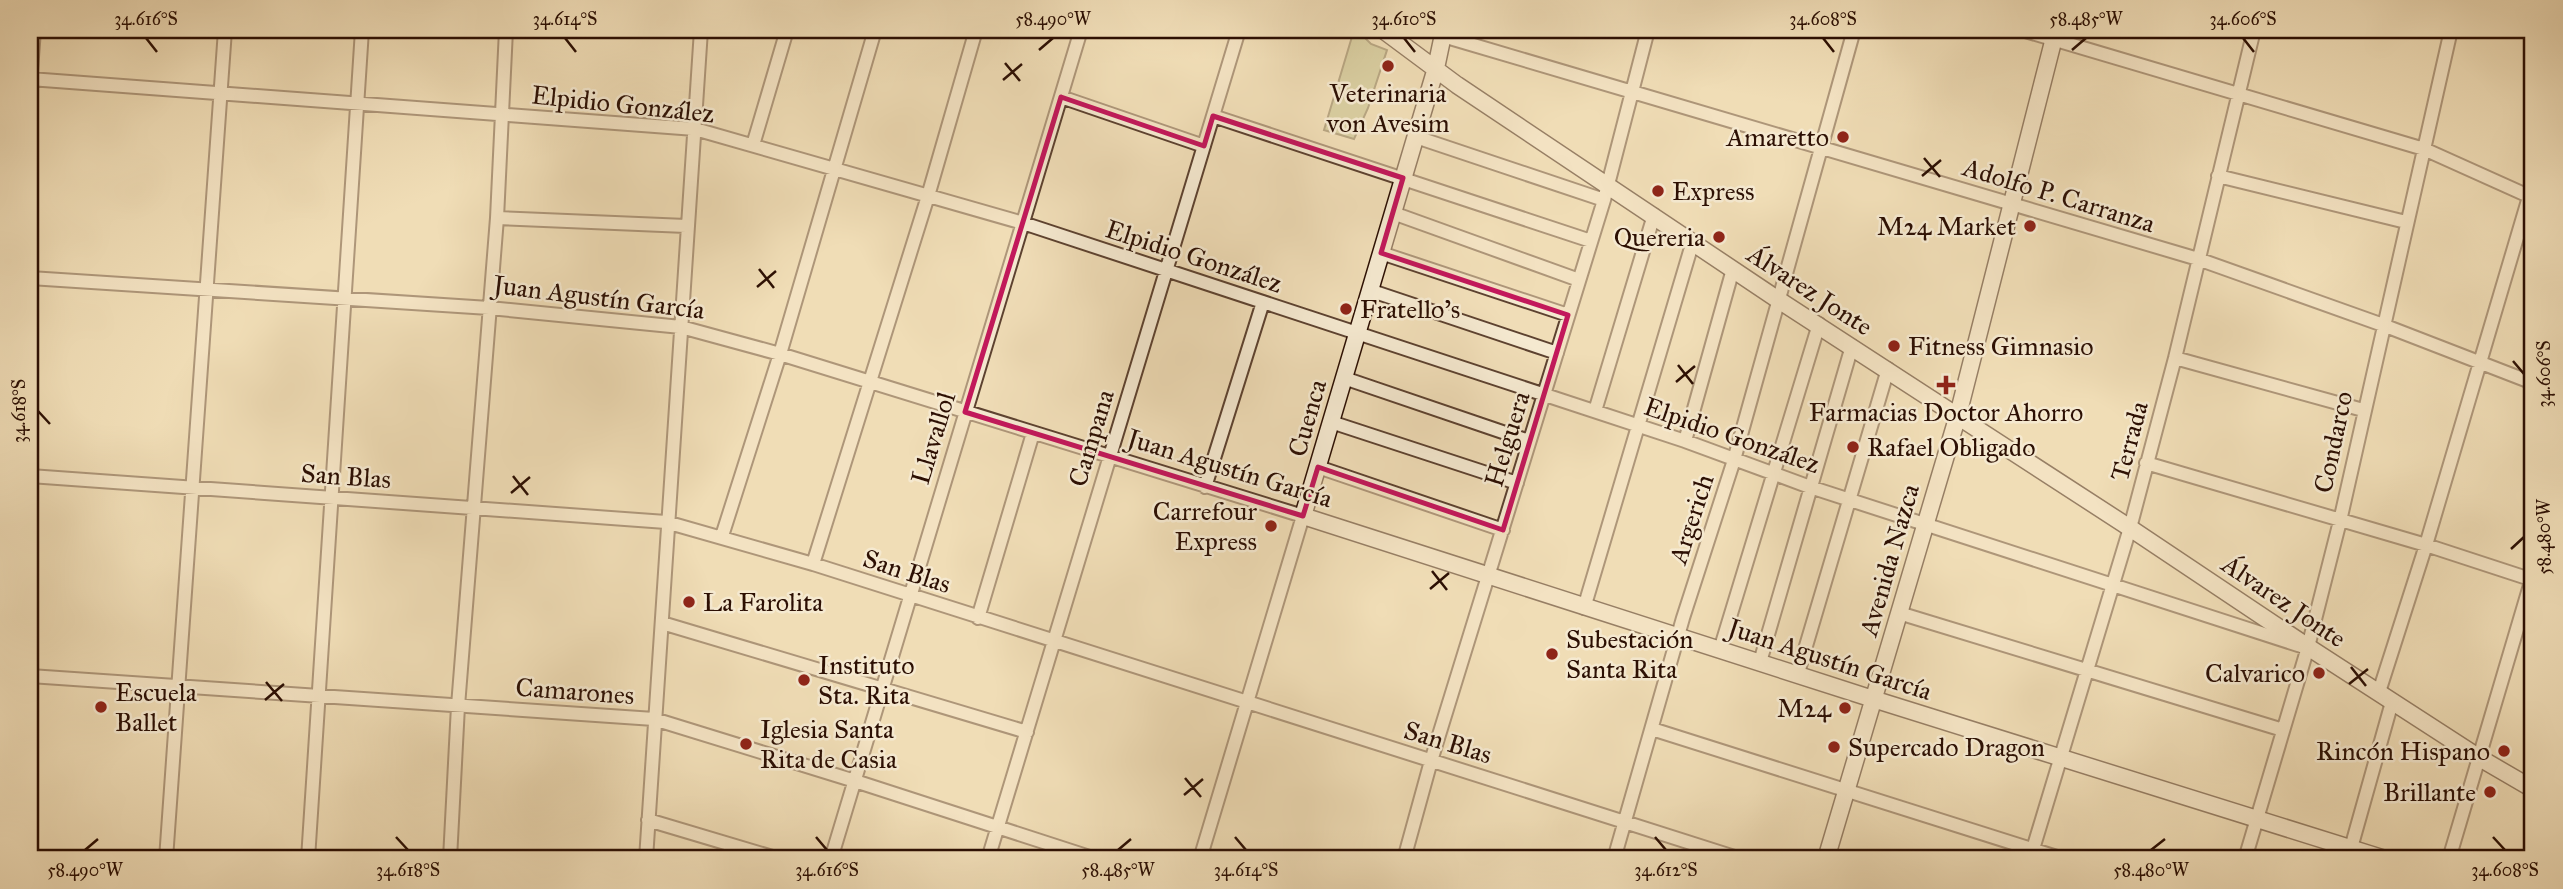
<svg xmlns="http://www.w3.org/2000/svg" width="2563" height="889" viewBox="0 0 2563 889" font-family="'IM FELL Great Primer',serif">
	<style>
		.green { fill: #bebf8a; stroke: #756746; stroke-width: 2 }
		.lines { fill: none; stroke-linecap: round; stroke-linejoin: round }
		.street-casing { stroke: #5d4230; stroke-width: 16 }
		.secondary-casing { stroke: #2c0f03; stroke-width: 19 }
		.street { stroke: #f5e9d0; stroke-width: 12 }
		.secondary { stroke: #f5e9d0; stroke-width: 16 }
		.marked { fill: none; stroke: #c2185b; stroke-width: 5; stroke-linejoin: round }
		.ticks { fill: none; stroke: #2c0f03; stroke-width: 2.5 }
		.poi-dot { fill: #8f2418; stroke: #f5e9d0; stroke-width: 2.5 }
		.labels { text-anchor: middle; stroke-width: 5; stroke-linejoin: round; paint-order: stroke }
		.poi-label { font-size: 26px; fill: #2c0f03; stroke: #f5e9d0; text-anchor: start }
		.street-label { font-size: 26px; fill: #2c0f03; stroke: #f5e9d0 }
		.neatline { fill: none; stroke: #2c0f03; stroke-width: 2.5 }
		.ticks-label { font-size: 18px; text-anchor: middle; fill: #2c0f03 }
	</style>
	<rect width="100%" height="100%" fill="#f0ddb7"/>
	<filter id="stains"><feTurbulence type="fractalNoise" baseFrequency=".00286" numOctaves="4"/><feColorMatrix values="0 0 0 0 .2 0 0 0 0 .09 0 0 0 0 .02 0 0 0 .5 -.17"/></filter>
	<radialGradient id="worn" r=".72"><stop offset=".6" stop-color="#630" stop-opacity="0"/><stop offset="1" stop-color="#630" stop-opacity=".3"/></radialGradient>
	<path class="green" d="M1354 30H1357L1371 44 1387 50 1368 108 1354 139 1324 130Z"/>
	<g class="lines">
		<g class="street-casing">
			<path id="street" d="M2022 30 2424 149 2533 198
				M1443 36 2198 259 2383 325 2533 383
				M30 79 695 129 1023 223 1685 441 1810 487 2304 647
				M30 84 34 30
				M1061 97 1204 146
				M1213 116 1591 241
				M1416 137 1604 200
				M753 145 787 30
				M2218 176 2406 222
				M1393 213 1579 280
				M497 218 686 226
				M1381 253 1568 315
				M30 278 489 308 681 327 780 354 1303 516 1200 859
				M1369 290 1557 353
				M2175 358 2363 410
				M1344 378 1529 441
				M1595 411 1654 215
				M1331 422 1517 483
				M1685 441 1733 269
				M2146 463 2426 545 2533 580
				M1318 467 1503 530
				M30 476 666 522 813 564 1741 859
				M1205 487 1263 302
				M722 536 780 354 875 30
				M813 564 928 196 976 30
				M1584 608 1693 241
				M1899 613 2283 730
				M978 618 1033 433
				M662 623 1027 732
				M1720 650 1819 324
				M1760 662 1852 346
				M1798 673 1888 369
				M30 676 654 719 855 781 1096 859
				M2379 692 2426 545 2529 197
				M1652 729 2063 859
				M648 820 779 859
				M2351 848 2392 702
				M166 859 225 30
				M308 859 362 30
				M450 859 458 706 497 218 506 30
				M646 859 701 30
				M831 859 1081 30
				M988 859 1239 30
				M1404 859 1431 761 1604 200 1648 30
				M1614 859 1683 618 1734 460 1854 30
				M2030 859 2130 528 2175 358 2254 30
				M2245 859 2308 647 2340 521 2451 30
				M2449 859 2533 575"/>
		</g>
		<g class="secondary-casing">
			<path id="secondary" d="M1383 30 1457 85 1777 299 2130 528 2308 647 2478 757 2533 789
				M1444 30 1436 68 1303 516 1873 699 2385 859
				M1826 859 1958 415 2056 30"/>
		</g>
		<use href="#street" class="street"/>
		<use href="#secondary" class="secondary"/>
	</g>
	<path d="M0 0H2563V889H0ZM1061 97 1204 146 1213 116 1403 178 1381 253 1568 315 1503 530 1318 467 1303 516 965 412Z" fill="#f0ddb7" fill-opacity=".55" fill-rule="evenodd"/>
	<path class="marked" d="M1061 97 1204 146 1213 116 1403 178 1381 253 1568 315 1503 530 1318 467 1303 516 965 412Z"/>
	<path class="ticks" d="M146 38 157 52M565 38 576 52M1404 38 1415 52M1823 38 1834 52M2243 38 2254 52M1039 50 1053 38M2072 50 2086 38M1005 63 1020 81M1003 80 1022 64M1924 158 1940 177M1922 176 1941 160M759 269 774 288M757 287 776 271M2513 361 2524 374M1678 365 1693 384M1676 382 1695 366M38 411 50 424M513 476 528 495M511 493 530 477M2511 549 2524 537M1432 571 1447 590M1430 589 1449 573M2351 667 2366 686M266 682 282 701M2349 684 2368 669M265 700 284 684M1185 778 1201 797M1184 795 1203 779M396 837 408 850M816 837 827 850M1235 837 1246 850M1655 837 1666 850M2493 837 2505 850M85 850 98 839M1118 850 1131 839M2151 850 2165 839"/>
	<g class="poi-dot">
		<circle cx="1388" cy="66" r="7"/>
		<circle cx="1843" cy="137" r="7"/>
		<circle cx="1658" cy="191" r="7"/>
		<circle cx="2030" cy="226" r="7"/>
		<circle cx="1719" cy="237" r="7"/>
		<circle cx="1346" cy="309" r="7"/>
		<circle cx="1894" cy="346" r="7"/>
		<path d="M1942.5 374.5h7v7h7v7h-7v7h-7v-7h-7v-7h7z"/>
		<circle cx="1853" cy="447" r="7"/>
		<circle cx="1271" cy="526" r="7"/>
		<circle cx="689" cy="602" r="7"/>
		<circle cx="1552" cy="654" r="7"/>
		<circle cx="2319" cy="673" r="7"/>
		<circle cx="804" cy="680" r="7"/>
		<circle cx="101" cy="707" r="7"/>
		<circle cx="1845" cy="708" r="7"/>
		<circle cx="746" cy="744" r="7"/>
		<circle cx="1834" cy="747" r="7"/>
		<circle cx="2504" cy="751" r="7"/>
		<circle cx="2490" cy="792" r="7"/>
	</g>
	<g class="labels">
		<g class="poi-label">
			<text x="1388" y="102" text-anchor="middle">Veterinaria<tspan x="1388" dy="30">von Avesim</tspan></text>
			<text x="1829" y="146" text-anchor="end">Amaretto</text>
			<text x="1672" y="200">Express</text>
			<text x="2016" y="235" text-anchor="end">M24 Market</text>
			<text x="1705" y="246" text-anchor="end">Quereria</text>
			<text x="1360" y="318">Fratello's</text>
			<text x="1908" y="355">Fitness Gimnasio</text>
			<text x="1946" y="421" text-anchor="middle">Farmacias Doctor Ahorro</text>
			<text x="1867" y="456">Rafael Obligado</text>
			<text x="1257" y="520" text-anchor="end">Carrefour<tspan x="1257" dy="30">Express</tspan></text>
			<text x="703" y="611">La Farolita</text>
			<text x="1566" y="648">Subestación<tspan x="1566" dy="30">Santa Rita</tspan></text>
			<text x="818" y="674">Instituto<tspan x="818" dy="30">Sta. Rita</tspan></text>
			<text x="2305" y="682" text-anchor="end">Calvarico</text>
			<text x="115" y="701">Escuela<tspan x="115" dy="30">Ballet</tspan></text>
			<text x="1831" y="717" text-anchor="end">M24</text>
			<text x="760" y="738">Iglesia Santa<tspan x="760" dy="30">Rita de Casia</tspan></text>
			<text x="1848" y="756">Supercado Dragon</text>
			<text x="2490" y="760" text-anchor="end">Rincón Hispano</text>
			<text x="2476" y="801" text-anchor="end">Brillante</text>
		</g>
		<g class="street-label">
			<text transform="translate(623 104) rotate(6)" y="9">Elpidio González</text>
			<text transform="translate(2059 195) rotate(17)" y="9">Adolfo P. Carranza</text>
			<text transform="translate(1194 256) rotate(18)" y="9">Elpidio González</text>
			<text transform="translate(1810 290) rotate(33)" y="9">Álvarez Jonte</text>
			<text transform="translate(599 297) rotate(7)" y="9">Juan Agustín García</text>
			<text transform="translate(1307 418) rotate(-74)" y="9">Cuenca</text>
			<text transform="translate(1732 435) rotate(19)" y="9">Elpidio González</text>
			<text transform="translate(933 438) rotate(-73)" y="9">Llavallol</text>
			<text transform="translate(1091 438) rotate(-73)" y="9">Campana</text>
			<text transform="translate(1507 439) rotate(-73)" y="9">Helguera</text>
			<text transform="translate(2129 441) rotate(-75)" y="9">Terrada</text>
			<text transform="translate(2333 442) rotate(-78)" y="9">Condarco</text>
			<text transform="translate(1230 468) rotate(17)" y="9">Juan Agustín García</text>
			<text transform="translate(346 476) rotate(4)" y="9">San Blas</text>
			<text transform="translate(1691 519) rotate(-72)" y="9">Argerich</text>
			<text transform="translate(1889 560) rotate(-74)" y="9">Avenida Nazca</text>
			<text transform="translate(907 571) rotate(18)" y="9">San Blas</text>
			<text transform="translate(2284 601) rotate(34)" y="9">Álvarez Jonte</text>
			<text transform="translate(1830 659) rotate(18)" y="9">Juan Agustín García</text>
			<text transform="translate(575 691) rotate(4)" y="9">Camarones</text>
			<text transform="translate(1448 742) rotate(17)" y="9">San Blas</text>
		</g>
	</g>
	<rect width="2563" height="889" fill="none" stroke="#f0ddb7" stroke-width="77"/>
	<rect x="38" y="38" width="2486" height="812" class="neatline"/>
	<g class="ticks-label">
		<text x="146" y="25">34.616°S</text>
		<text x="565" y="25">34.614°S</text>
		<text x="1053" y="25">58.490°W</text>
		<text x="1404" y="25">34.610°S</text>
		<text x="1823" y="25">34.608°S</text>
		<text x="2086" y="25">58.485°W</text>
		<text x="2243" y="25">34.606°S</text>
		<text transform="translate(2544 374) rotate(-90)" y="6">34.606°S</text>
		<text transform="translate(19 411) rotate(-90)" y="6">34.618°S</text>
		<text transform="translate(2544 537) rotate(-90)" y="6">58.480°W</text>
		<text x="85" y="876">58.490°W</text>
		<text x="408" y="876">34.618°S</text>
		<text x="827" y="876">34.616°S</text>
		<text x="1118" y="876">58.485°W</text>
		<text x="1246" y="876">34.614°S</text>
		<text x="1666" y="876">34.612°S</text>
		<text x="2151" y="876">58.480°W</text>
		<text x="2505" y="876">34.608°S</text>
	</g>
	<rect width="100%" height="100%" filter="url(#stains)"/>
	<rect width="100%" height="100%" fill="url(#worn)"/>
</svg>
